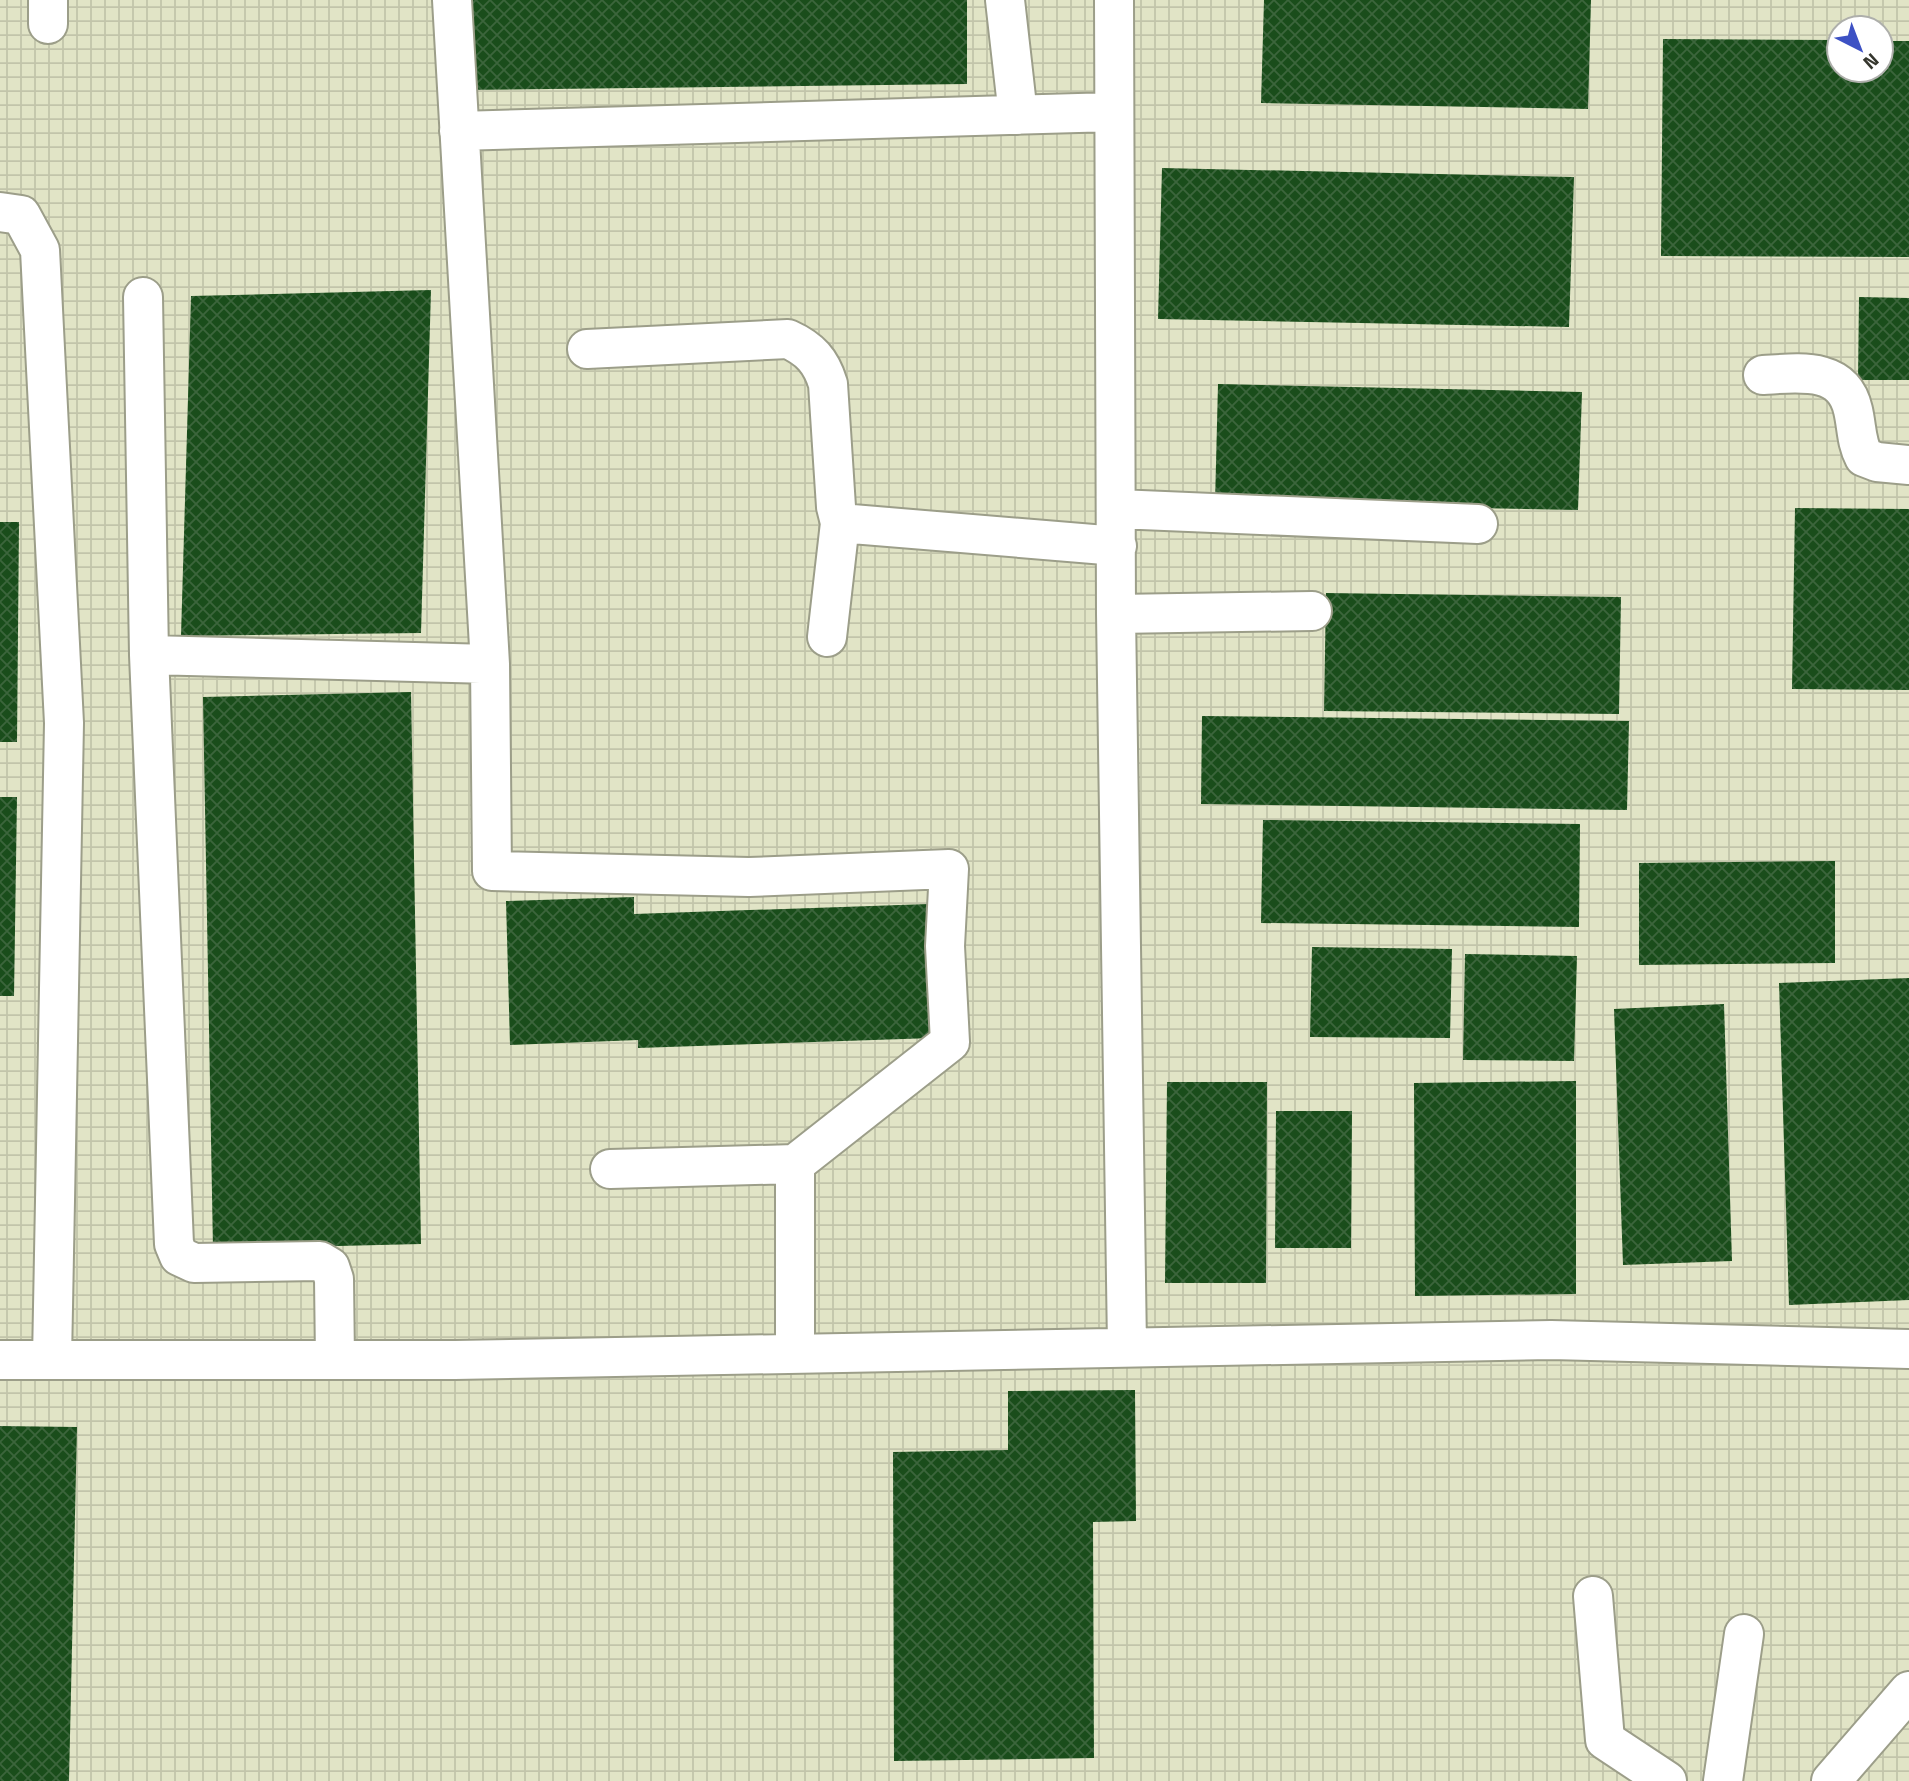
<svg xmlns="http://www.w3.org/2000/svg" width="1909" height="1781" viewBox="0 0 1909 1781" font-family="'Titillium Web',sans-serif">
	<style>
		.industrial { fill: url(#industrial-grid); fill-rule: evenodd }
		.building { fill: url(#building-cross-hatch) }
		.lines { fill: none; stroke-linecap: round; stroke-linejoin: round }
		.minor-casing { stroke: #9c9e89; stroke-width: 42 }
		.minor { stroke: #fff; stroke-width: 38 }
	</style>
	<defs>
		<pattern id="industrial-grid" width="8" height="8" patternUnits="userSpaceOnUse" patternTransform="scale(1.75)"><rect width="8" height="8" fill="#e1e4c6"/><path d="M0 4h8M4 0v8" fill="none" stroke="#c2c4aa"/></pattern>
		<pattern id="building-cross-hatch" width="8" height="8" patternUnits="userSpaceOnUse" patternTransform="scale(1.75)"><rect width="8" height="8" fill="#1a4d1b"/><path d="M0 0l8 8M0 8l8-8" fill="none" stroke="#3c653c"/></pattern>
	</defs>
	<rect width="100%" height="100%" fill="#ecefd8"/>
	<path class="industrial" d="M0 0H1909V1781H0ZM1839 28H1881V70H1839Z"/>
	<path class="building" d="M459 0H967V84L459 90Z
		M1264 0H1591L1588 109 1261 103Z
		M1663 39 1839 40V70H1881V41H1909V257L1661 256Z
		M1162 168 1574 177 1569 327 1158 319Z
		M431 290 421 633 181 636 191 296Z
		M1859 297 1909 298V380H1858Z
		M1218 384 1582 392 1578 510 1215 503Z
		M1795 508 1909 509V690L1792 689Z
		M0 522H19L17 742H0Z
		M1326 593 1621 597 1619 714 1324 711Z
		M411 692 421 1244 213 1249 203 697Z
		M1202 716 1629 721 1627 810 1201 804Z
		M0 797H17L14 996H0Z
		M1263 820 1580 824 1579 927 1261 923Z
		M1835 861V963L1639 965V863Z
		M634 897V914L929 904 933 1038 638 1048V1040L510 1045 506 901Z
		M1312 947 1452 949 1450 1038 1310 1037Z
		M1465 954 1577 956 1574 1061 1463 1060Z
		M1909 978V1300L1789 1305 1779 983Z
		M1724 1004 1732 1261 1623 1265 1614 1009Z
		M1576 1081V1294L1415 1296 1414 1083Z
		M1167 1082H1267L1266 1283H1165Z
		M1276 1111H1352L1351 1248H1275Z
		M1135 1390 1136 1521 1093 1522 1094 1758 894 1761 893 1452 1008 1450V1391Z
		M0 1426 77 1427 69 1781H0Z"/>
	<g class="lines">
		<g class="minor-casing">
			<path id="minor" d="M452 0 490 664
				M1005 0 1018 115
				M1114 0 1116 614 1127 1346
				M48 24V0
				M459 131 1114 112
				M0 212 21 215 40 250 64 723 52 1360
				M143 297 149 655 174 1244 179 1256 194 1263 320 1261 330 1267 334 1279 335 1360
				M587 349 788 339C810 349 821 361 828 384L836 507 840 523
				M1763 375C1799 373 1843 366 1853 410 1857 427 1856 442 1864 457L1877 462 1909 465
				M1117 509 1478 524
				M1116 614 1312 611
				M827 637 840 523 1117 546
				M149 655 490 664 492 871 749 877 949 869 945 946 950 1042 795 1164V1352
				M610 1169 795 1164
				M0 1360H455L1551 1340 1909 1349
				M1593 1596 1605 1740 1667 1781
				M1723 1781 1744 1634
				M1831 1781 1909 1691"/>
		</g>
		<use href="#minor" class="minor"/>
	</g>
	<g transform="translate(1860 49) rotate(138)"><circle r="33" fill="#ffffff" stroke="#aeafab" stroke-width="2"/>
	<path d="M0-5L12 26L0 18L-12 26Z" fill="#3d51c4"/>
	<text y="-10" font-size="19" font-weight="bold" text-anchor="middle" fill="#35362d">N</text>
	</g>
</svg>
